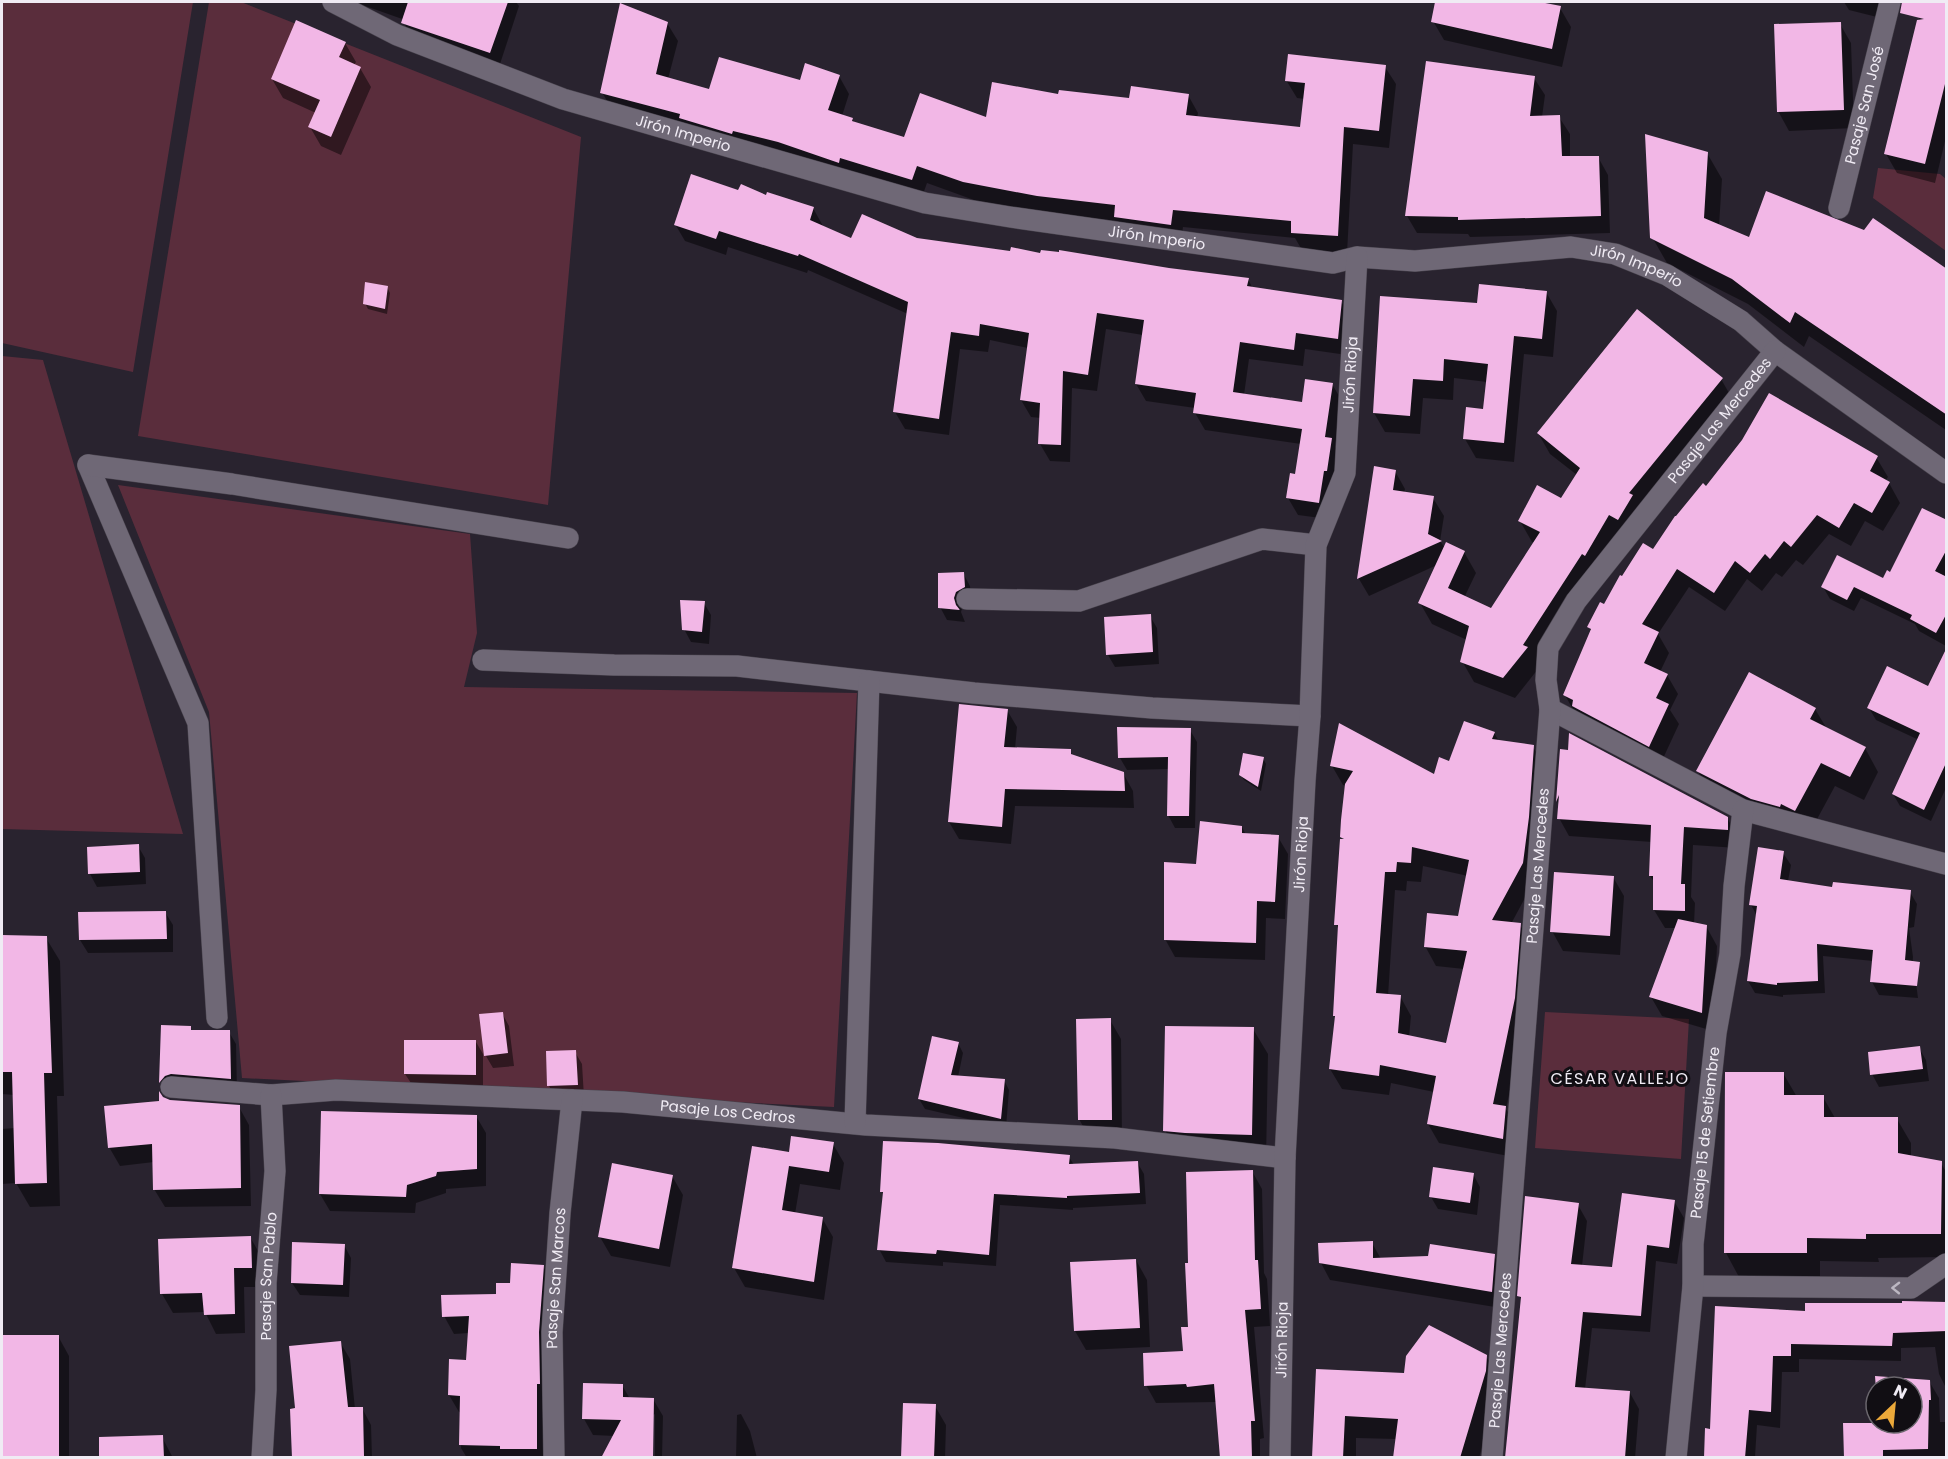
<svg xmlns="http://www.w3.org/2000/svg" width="1948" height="1459" viewBox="0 0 1948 1459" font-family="Poppins,sans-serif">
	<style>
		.green { fill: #5a2d3c }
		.shadow { fill: #0007; fill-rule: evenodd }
		.building { fill: #f2b7e6; fill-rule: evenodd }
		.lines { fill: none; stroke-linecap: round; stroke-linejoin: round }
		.minor-casing { stroke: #47424c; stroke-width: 22 }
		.minor { stroke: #6f6876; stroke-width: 21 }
		.oneway { stroke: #bcb7c2 }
		.labels { text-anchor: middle; stroke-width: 6; stroke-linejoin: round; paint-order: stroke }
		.street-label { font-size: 15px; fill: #f0ebf4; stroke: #110e13 }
		.neighbourhood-label { font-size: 16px; letter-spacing: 1.5px; fill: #f0ebf4; stroke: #110e13 }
	</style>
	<rect width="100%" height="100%" fill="#29232f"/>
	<path class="green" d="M2 2H193L133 372 2 343Z
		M209 2H241L581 137 548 505 138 436Z
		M1878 168 1940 174 1946 179V251L1873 198Z
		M2 356 43 360 183 834 2 829Z
		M118 485 470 534 477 633 464 687 857 693 834 1107 242 1078 209 712Z
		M1545 1012 1689 1019 1681 1159 1535 1148Z"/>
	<path class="shadow" d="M354 2H516L519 6 499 67 412 38 404 23 405 20Z
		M1437 2H1534L1560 8 1571 27 1562 67 1444 40 1433 21Z
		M1844 2H1880L1877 17 1849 10Z
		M1923 2H1946V137L1935 183 1897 173 1886 154Z
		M667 23 678 41 668 79 710 91 839 76 849 94 842 116 852 119 855 123 905 139 987 119 1059 96 1131 99 1188 95 1198 113 1197 118 1301 128 1305 99 1297 98 1286 80 1385 67 1396 84 1389 148 1353 144 1347 253 1302 250 1295 238 1183 227 1181 242 1125 235 1118 221 1048 213 974 200 927 183 922 197 612 110 602 92Z
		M1840 24 1851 43 1854 128 1789 131 1778 111Z
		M345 43 356 62 354 65 360 68 371 87 341 155 321 146 310 127 316 113 283 98 272 79Z
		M1534 78 1545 95 1542 117H1559L1570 134V158L1598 157 1608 175 1610 233 1470 237 1468 234 1417 233 1407 216Z
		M1707 153 1722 179 1719 226 1749 239 1865 232 1946 270V430L1809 336 1804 347 1748 304 1667 263 1652 237Z
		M739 192 813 208 823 226 852 240H917L1248 279 1253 289 1341 301 1351 318 1347 355 1305 349 1303 366 1249 359 1244 395 1303 404 1332 384 1342 401 1335 447 1341 456 1328 519 1298 515 1288 498 1296 476 1301 444 1205 430 1195 413V408L1146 401 1136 384 1143 335 1106 329 1097 391 1072 388 1070 462 1050 461 1040 444 1041 418 1031 417 1021 400 1028 348 990 340 988 352 960 349 949 435 905 429 895 412 908 314 808 270 807 273 728 247 726 255 685 241 675 224Z
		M387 287 390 293 387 314 368 309 365 303Z
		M1546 292 1557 311 1553 357 1524 354 1514 462 1476 458 1465 439 1485 410 1487 382 1454 378 1453 400 1423 398 1420 434 1385 432 1374 413 1478 305Z
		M1721 379 1733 400 1594 574 1536 664 1538 669 1515 698 1474 682 1462 661 1467 640 1432 624 1420 603 1437 565 1369 596 1359 579 1375 468 1395 471 1405 489 1404 493 1433 498 1444 516 1440 541 1445 548 1464 552 1476 573 1464 598 1491 610 1535 543 1532 542 1520 521 1562 500 1577 475 1550 454 1538 433Z
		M1876 457 1888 477 1885 481 1889 483 1900 503 1883 531 1865 521 1851 546 1829 534 1803 565 1796 560 1782 577 1776 573 1762 591 1747 579 1725 611 1689 587 1658 634 1669 653 1660 672 1667 675 1678 694 1670 710 1679 724 1660 765 1576 715 1565 695 1591 631 1589 627 1605 606 1706 488Z
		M1946 522V646L1919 631 1915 624 1861 598 1854 611 1830 599 1823 587 1884 580Z
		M963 573 970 586 971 600 963 605 961 612 965 622 947 620 940 607Z
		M704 603 711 615 709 644 691 642 684 629Z
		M1150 616 1157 628 1159 664 1115 667 1108 655Z
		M1946 651V790H1945L1931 821 1900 806 1893 794 1919 740 1876 720 1869 708 1929 688Z
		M1815 709 1827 729 1865 748 1878 772 1864 800 1835 786 1809 834 1711 795 1698 771Z
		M1007 710 1017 727 1015 749 1070 751 1073 756 1123 773 1133 791 1134 808 1015 806 1011 844 959 839 949 822Z
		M1190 730 1197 742 1195 828H1175L1168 815 1169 769 1127 770 1120 758Z
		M1494 733 1499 741 1533 747 1545 766 1533 883 1511 924 1520 925 1531 944 1525 1018 1506 1109 1517 1127 1514 1157 1439 1143 1428 1124 1434 1092 1391 1083 1389 1095 1342 1089 1330 1069 1336 1019 1334 1016 1339 930 1336 924 1344 841 1342 836 1347 786 1343 785 1332 766 1435 776ZM1423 866 1468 876 1459 918 1425 946 1436 966 1464 969 1447 1044 1409 1037 1411 1016 1400 996H1388L1395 890 1406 891 1407 881 1421 882Z
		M1561 751 1727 818 1738 836 1737 848 1693 845 1691 897 1695 903 1694 924 1706 926 1717 946 1713 1031 1662 1016 1651 997 1676 928H1665L1654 910 1655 883 1650 876 1652 842 1569 836 1559 818 1560 806 1557 801Z
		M1263 758 1266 764 1261 791 1244 780 1240 774Z
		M1242 827 1246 835 1278 837 1288 854 1285 919 1266 918 1265 960 1175 957 1165 939 1197 865Z
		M138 846 145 858 146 884 97 887 90 874 89 848Z
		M1783 853 1791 865 1788 881 1833 888 1910 892 1917 904 1914 927 1909 928 1913 957 1912 969 1915 975 1918 998 1879 995 1872 982 1873 961 1823 956 1825 993 1783 995V997L1755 993 1748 981 1757 916 1751 905Z
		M1613 877 1624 896 1620 955 1563 951 1552 931Z
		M165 912 173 925V952L88 953 80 940Z
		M2 937 46 938 60 961 64 1096H57L60 1206 30 1207 16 1183 2 1184V1129L15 1128 14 1095 2 1094Z
		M502 1013 509 1026 514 1066 493 1068 486 1056Z
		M1110 1020 1121 1039 1122 1138 1090 1139 1079 1119Z
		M162 1027H190L192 1032H229L236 1044 237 1091 167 1094 161 1083Z
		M1253 1029 1268 1054 1266 1160 1180 1156 1165 1130Z
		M476 1042 483 1054V1087L413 1086 405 1074Z
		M958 1043 963 1053 958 1077 1004 1080 1009 1090 1006 1128 925 1109 919 1099Z
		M1919 1048 1926 1060 1929 1081 1879 1087 1872 1074Z
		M575 1052 582 1064 584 1097 556 1098 549 1086Z
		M1783 1073 1797 1097H1823L1835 1118 1897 1119 1911 1143V1157L1941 1163 1946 1172V1257L1878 1258 1879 1262 1820 1261V1277H1739L1726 1253Z
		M170 1101 239 1107 249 1125 251 1206 165 1207 154 1189V1162L120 1166 109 1147Z
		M476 1116 486 1133V1186L446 1189V1193L416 1203 415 1213 330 1211 320 1194Z
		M833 1144 844 1163 840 1190 800 1184 795 1214 822 1218 833 1237 824 1300 745 1287 734 1268 790 1153Z
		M1069 1157 1074 1165 1137 1162 1144 1174 1146 1204 1073 1208V1210L1000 1205 996 1266 943 1262V1266L886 1262 879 1249 884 1196 882 1192Z
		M1252 1171 1262 1189 1264 1273 1267 1279 1270 1326 1254 1327 1264 1438 1260 1439V1458H1222L1217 1402 1156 1403 1146 1385 1185 1353 1189 1328 1190 1264Z
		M1473 1174 1480 1187 1477 1215 1438 1209 1431 1197Z
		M672 1176 683 1195 670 1267 611 1256 600 1237Z
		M1674 1201 1684 1218 1677 1264 1656 1261 1650 1332 1592 1328 1585 1389 1630 1393 1639 1409 1635 1458H1506L1522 1301 1519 1296 1578 1205 1587 1221 1582 1266 1613 1269Z
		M250 1237 261 1256 263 1287H244L245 1333 216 1334 205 1312 173 1313 162 1294Z
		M1372 1243 1381 1259 1494 1256 1504 1272 1501 1308 1330 1280 1321 1263Z
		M344 1245 351 1258 349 1297 300 1295 292 1283Z
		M1136 1260 1147 1280 1150 1347 1086 1350 1075 1331Z
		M543 1266 553 1284 546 1458H467L461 1448 462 1413 459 1412 449 1395 467 1362 469 1333 454 1334 444 1316 497 1295Z
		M1946 1304V1388L1939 1374 1935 1347 1901 1348V1361L1799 1359V1372H1782L1780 1428 1757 1425 1755 1457 1763 1458H1706L1712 1430 1806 1313Z
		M2 1336H58L69 1356V1458H2Z
		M340 1342 350 1359 355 1409 362 1408 371 1425 372 1458H294L297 1410Z
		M1486 1356 1499 1378 1498 1393 1479 1458H1394L1396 1439 1356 1438V1458H1314L1317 1370 1405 1375Z
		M1929 1381 1939 1398 1940 1422H1946V1458H1845L1879 1423H1912V1387H1877Z
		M622 1385 630 1399H653L663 1416 662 1458H655V1414L615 1436 593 1435 584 1419Z
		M935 1406 946 1425 945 1458H902Z
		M741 1414 750 1431 757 1458H736L737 1415Z
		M162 1437 173 1458H101Z"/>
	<path class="building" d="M408 2H508L490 53 401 23Z
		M1435 2H1540L1561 6 1552 49 1431 22Z
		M1902 2H1947V76L1925 164 1884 154 1917 20 1924 19 1900 13Z
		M620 3 668 22 656 74 709 89 719 57 800 80 805 63 840 75 828 110 853 118 852 121 904 137 920 93 986 117 992 82 1058 94 1059 90 1129 98 1131 86 1189 94 1186 115 1300 127 1305 83 1285 81 1288 54 1386 65 1379 131 1344 127 1338 236 1291 233V221L1173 210 1171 225 1114 217 1115 205 1037 196 963 182 917 166 912 180 840 158 839 163 778 142 733 131 732 134 679 118 680 114 600 93Z
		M296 20 346 42 339 57 361 67 331 137 308 127 320 100 271 79Z
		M1841 22 1844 110 1777 112 1774 24Z
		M1426 61 1535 76 1530 116 1560 115 1562 156H1599L1601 216 1458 220V217L1405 216Z
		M1645 134 1708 152 1704 218 1749 237 1766 191 1864 230 1873 218 1947 269V415L1795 312 1790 323 1732 279 1650 238Z
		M691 174 738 190 741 184 766 195 767 192 814 207 810 220 851 238 862 214 917 238 1010 251 1011 247 1040 253 1041 250 1059 252V250L1169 268 1249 278 1247 286 1342 300 1338 339 1296 333 1294 350 1240 342 1233 392 1302 402 1305 379 1333 383 1325 437 1332 438 1327 471H1324L1319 503 1286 498 1290 473 1295 474 1302 429 1193 413 1196 393 1135 384 1144 320 1097 313 1088 375 1063 371 1061 445 1038 444 1040 403 1020 400 1029 333 980 324 979 336 951 332 939 419 893 412 908 302 799 254 798 256 719 231 716 239 674 225Z
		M365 282 388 286 385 309 363 304Z
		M1479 284 1547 291 1542 339 1514 336 1504 443 1463 439 1466 407 1483 409 1488 364 1444 359 1443 381 1413 379 1410 416 1373 413 1380 296 1477 303Z
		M1637 309 1723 378 1629 493 1633 495 1618 520 1609 515 1585 556 1582 554 1523 645 1528 647 1503 678 1460 662 1469 626 1418 603 1446 542 1465 551 1448 588 1491 608 1540 532 1518 521 1537 485 1561 498 1580 468 1537 433Z
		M1769 393 1878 456 1870 471 1890 482 1872 513 1854 503 1839 528 1817 515 1791 547 1784 541 1770 559 1765 554 1750 573 1735 561 1714 593 1677 569 1642 624 1659 632 1644 663 1668 674 1656 698 1669 704 1649 747 1572 706 1573 700 1563 695 1591 629 1587 627 1600 602 1604 604 1620 575 1622 576 1643 543 1653 549 1675 516H1676L1703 483 1706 486 1742 440Z
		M1374 466 1396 470 1393 490 1434 496 1428 534 1442 541 1357 579Z
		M1922 508 1947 520V549L1935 571 1947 577V613L1936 633 1910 619 1912 615 1854 587 1847 600 1821 587 1837 555 1883 578 1887 570 1890 572Z
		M964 572 965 587 956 592 954 598 956 605 960 610 938 608V573Z
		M680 600 705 601 702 632 682 630Z
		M1151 614 1153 652 1106 655 1104 617Z
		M1947 647V761L1924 810 1892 794 1920 733 1867 708 1887 666 1928 686Z
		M1749 672 1816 708 1810 719 1866 747 1850 777 1821 763 1795 811 1781 804 1780 807 1751 799 1696 771Z
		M959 704 1008 709 1004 747 1071 749V754L1124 772 1125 791 1005 789 1002 827 948 822Z
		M1464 721 1495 732 1492 739 1534 745 1529 817 1523 863 1492 920 1521 923 1515 998 1493 1104 1506 1106 1503 1139 1427 1124 1436 1076 1380 1065 1379 1076 1329 1069 1335 1016H1333L1338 925H1334L1340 839H1344L1340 837 1341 820 1345 784 1353 771 1330 766 1339 723 1434 774 1439 757 1449 761ZM1412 847 1469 860 1458 916 1427 913 1424 947 1467 951 1446 1043 1398 1033 1401 995 1376 993 1385 872H1396L1397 862 1411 863Z
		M1117 727 1191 728 1189 816H1167L1168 757 1118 758Z
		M1569 733 1728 817V830L1684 827 1681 884H1685V911L1653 910V876H1649L1651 825 1557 819 1559 795 1556 802 1560 749 1568 750Z
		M1243 753 1264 757 1258 787 1239 775Z
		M1200 821 1242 826V833L1279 835 1275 902 1257 901 1256 943 1164 940V862L1196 864Z
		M139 844 140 872 88 874 87 847Z
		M1758 847 1784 851 1780 879 1832 887 1833 882 1911 890 1905 960 1920 962 1917 986 1870 982 1873 950 1817 944 1818 981 1777 983V985L1747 981 1757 906 1749 905Z
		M1554 872 1614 876 1610 936 1550 932Z
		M166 911 167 939 79 940 78 912Z
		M1678 919 1707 925 1702 1013 1649 997Z
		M2 935 47 936 52 1073H44L47 1183 15 1184 12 1072H2Z
		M503 1012 508 1053 484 1056 479 1014Z
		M1111 1018 1112 1120H1078L1076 1019Z
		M161 1025 191 1026V1030H230L231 1079 171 1074 165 1076 159 1083Z
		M1165 1026 1254 1027 1252 1135 1185 1133 1163 1131Z
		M932 1036 959 1042 951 1075 1005 1079 1001 1119 918 1099Z
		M404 1040H476V1075L404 1074Z
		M1920 1046 1923 1069 1870 1075 1868 1052Z
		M576 1050 578 1085 547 1086 546 1051Z
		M1725 1072H1784V1095H1824V1117H1898V1153L1942 1161 1941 1234H1866V1239L1807 1238V1253H1724Z
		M159 1091 163 1097 170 1100 240 1105 241 1188 153 1190 152 1144 108 1148 104 1106 159 1101Z
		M321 1111 477 1115V1169L437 1172 436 1176 407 1185 406 1197 319 1194Z
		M791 1136 834 1142 829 1172 789 1166 782 1210 823 1217 814 1282 732 1268 752 1146 789 1152Z
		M883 1141 938 1143 1070 1155 1069 1164 1138 1161 1140 1193 1067 1196V1198L994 1194 989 1255 937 1250 936 1254 877 1250 883 1192H880Z
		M612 1163 673 1175 659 1249 598 1237Z
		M1433 1167 1474 1173 1470 1203 1429 1197Z
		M1253 1170 1255 1260H1258L1261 1309 1245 1310 1255 1421H1251L1252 1458H1220L1214 1384 1187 1387 1186 1384 1144 1386 1143 1353 1183 1351 1181 1327H1188L1185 1263H1188L1186 1172Z
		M1622 1193 1675 1200 1669 1248 1647 1245 1641 1316 1583 1312 1575 1387 1630 1391 1625 1458H1505L1521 1297 1517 1296 1525 1196 1579 1203 1571 1264 1612 1267Z
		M251 1236 252 1268H234L235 1314 204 1315 202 1293 160 1294 158 1239Z
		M1373 1241V1258L1428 1256 1430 1244 1495 1254 1492 1292 1319 1263 1318 1243Z
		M292 1242 345 1244 343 1285 291 1283Z
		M1136 1259 1140 1328 1074 1331 1070 1262Z
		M511 1263 544 1265 539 1332 540 1384H537V1449H500V1446L459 1445 460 1396 448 1395 449 1359 466 1360 469 1316 442 1317 441 1295 496 1294V1283H510Z
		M1902 1301 1947 1302V1331L1893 1333 1892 1346 1791 1344V1356H1773L1771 1412 1749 1410 1745 1458H1704L1705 1428 1710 1429 1715 1306 1805 1311V1303H1902Z
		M1429 1325 1487 1355 1486 1371 1460 1458H1393L1398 1419 1345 1416 1343 1458H1312L1316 1369 1404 1373 1406 1356Z
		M2 1335H59V1458H2Z
		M341 1341 348 1407H363L364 1456 292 1458 290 1409 295 1408 289 1346Z
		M1875 1376 1930 1380 1931 1400H1929L1928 1449 1883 1450V1458H1844L1843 1423H1912V1387H1876V1390Z
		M583 1383 623 1384V1397L654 1398 653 1458H601L621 1420 582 1419Z
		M903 1403 936 1404 934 1458H901Z
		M163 1435 164 1458H99V1437Z"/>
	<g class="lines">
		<g class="minor-casing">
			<g id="minor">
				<path id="s1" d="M333 2 397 35 563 99 925 203 1010 217 1333 263 1357 257 1415 261 1571 247 1615 254 1667 275 1741 321 1775 351 1946 473"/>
				<path id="s2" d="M1839 208 1890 2"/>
				<path d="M88 465 198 723 217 1018"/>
				<path d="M88 465 232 484 568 538"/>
				<path d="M967 599 1079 601 1262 539 1316 545"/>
				<path d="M483 660 614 665 737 666 974 693 1152 708 1310 716"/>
				<path d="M1550 709 1743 810 1946 864"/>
				<path id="s3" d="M171 1087 271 1095 336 1090 623 1102 866 1125 1115 1138 1285 1158"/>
				<path d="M855 1123 869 681"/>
				<path d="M1693 1286 1911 1288 1946 1264"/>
				<path id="s4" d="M262 1458 266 1390V1283L275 1171 271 1095"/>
				<path id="s5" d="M554 1458 552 1332 560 1213 572 1100"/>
				<path id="s6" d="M1280 1458 1285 1158 1305 781 1310 716 1316 545 1345 473 1357 257"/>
				<path id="s7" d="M1492 1458 1550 709 1546 680 1548 648 1576 601 1775 351"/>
				<path id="s8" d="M1676 1458 1693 1286V1244L1699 1190 1716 1033 1730 954 1734 886 1743 810"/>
			</g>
		</g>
		<use href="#minor" class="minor"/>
	</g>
	<defs><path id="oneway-chevron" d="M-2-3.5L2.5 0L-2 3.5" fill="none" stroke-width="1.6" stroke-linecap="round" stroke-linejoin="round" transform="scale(1.5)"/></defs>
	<use class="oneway" href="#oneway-chevron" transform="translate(1896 1288) rotate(-179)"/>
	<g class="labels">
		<g class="street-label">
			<text dy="5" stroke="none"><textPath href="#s2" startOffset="106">Pasaje San José</textPath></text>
			<text dy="5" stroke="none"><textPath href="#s1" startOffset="375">Jirón Imperio</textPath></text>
			<text dy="5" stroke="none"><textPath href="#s1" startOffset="861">Jirón Imperio</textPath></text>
			<text dy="5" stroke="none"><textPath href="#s1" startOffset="1347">Jirón Imperio</textPath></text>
			<text dy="5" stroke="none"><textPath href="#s6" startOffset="1090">Jirón Rioja</textPath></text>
			<text dy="5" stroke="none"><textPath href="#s7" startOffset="1098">Pasaje Las Mercedes</textPath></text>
			<text dy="5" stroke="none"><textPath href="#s6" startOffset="604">Jirón Rioja</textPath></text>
			<text dy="5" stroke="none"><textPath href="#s7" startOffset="594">Pasaje Las Mercedes</textPath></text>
			<text dy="5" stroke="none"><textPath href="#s3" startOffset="558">Pasaje Los Cedros</textPath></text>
			<text dy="5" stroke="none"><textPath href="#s8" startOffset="327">Pasaje 15 de Setiembre</textPath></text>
			<text dy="5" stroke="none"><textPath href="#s4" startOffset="182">Pasaje San Pablo</textPath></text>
			<text dy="5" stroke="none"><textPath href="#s5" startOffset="180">Pasaje San Marcos</textPath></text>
			<text dy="5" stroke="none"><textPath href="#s6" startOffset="118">Jirón Rioja</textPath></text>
			<text dy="5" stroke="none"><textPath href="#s7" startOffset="108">Pasaje Las Mercedes</textPath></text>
		</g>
		<g class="neighbourhood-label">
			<text x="1620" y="1084">CÉSAR VALLEJO</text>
		</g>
	</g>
	<rect width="1948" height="1459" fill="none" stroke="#f0ebf4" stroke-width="6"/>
	<g transform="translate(1894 1405) rotate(26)"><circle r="28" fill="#110e13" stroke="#6a666d" stroke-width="1.5"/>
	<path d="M0-4.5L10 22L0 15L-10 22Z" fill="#eca93a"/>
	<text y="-9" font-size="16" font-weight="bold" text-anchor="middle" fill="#f0ebf4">N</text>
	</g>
</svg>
